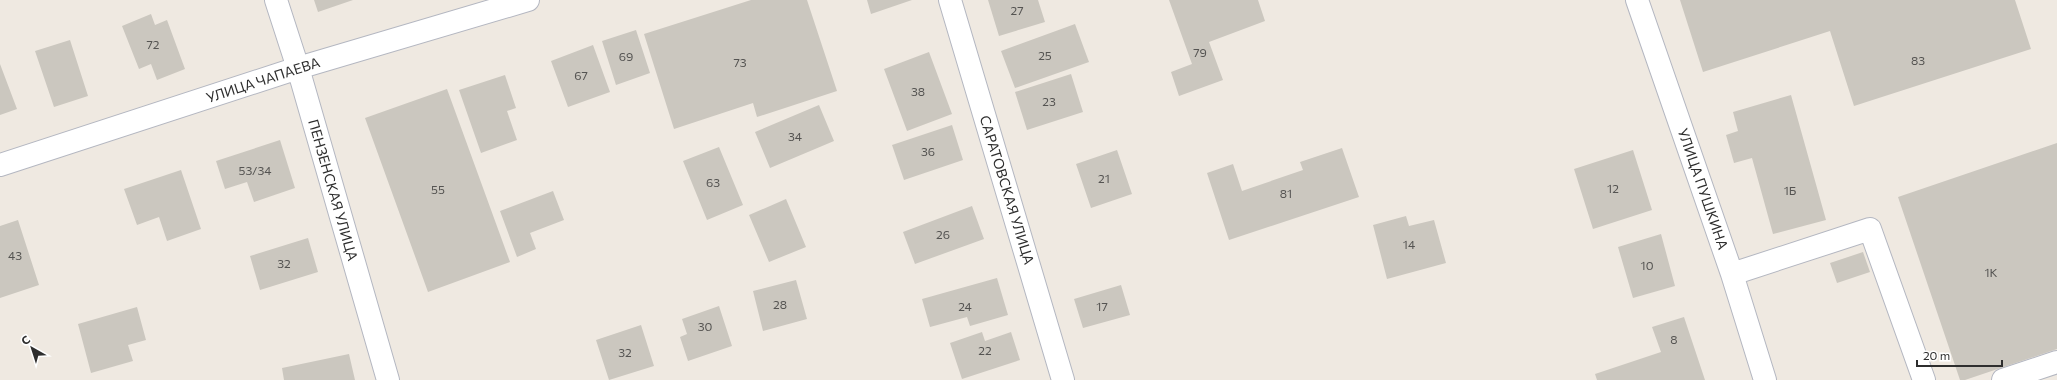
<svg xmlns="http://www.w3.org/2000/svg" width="2057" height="380" viewBox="0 0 2057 380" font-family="Commissioner,sans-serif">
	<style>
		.building { fill: #cbc7bf }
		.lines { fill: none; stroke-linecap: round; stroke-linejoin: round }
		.minor-casing { stroke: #b4b7c1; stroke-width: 24 }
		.minor { stroke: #fff; stroke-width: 22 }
		.labels { text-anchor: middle; stroke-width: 3.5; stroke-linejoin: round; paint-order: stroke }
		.number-label { font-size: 12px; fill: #555452 }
		.street-label { font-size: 14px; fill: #2e2e2e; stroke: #fff }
	</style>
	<rect width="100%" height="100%" fill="#efe9e1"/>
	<path class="building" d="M314 0H353L318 12Z
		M751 0H807L837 91 757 117 753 103 674 129 644 34Z
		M867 0H912L871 14Z
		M988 0H1038L1045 22 999 36Z
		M1169 0H1258L1265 21 1209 42 1223 80 1179 96 1171 72 1192 64Z
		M1680 0H2015L2031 49 1854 106 1830 31 1703 72Z
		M151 14 155 25 167 20 185 69 157 80 151 64 139 69 122 26Z
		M1075 24 1089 62 1015 88 1001 51Z
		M636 30 650 73 616 85 602 41Z
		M70 40 88 96 54 107 35 51Z
		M593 45 610 92 568 107 551 61Z
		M929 52 952 114 907 131 884 69Z
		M0 64 17 109 0 115Z
		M1071 74 1083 112 1027 130 1015 92Z
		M505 75 516 108 507 111 517 140 481 153 459 90Z
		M447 89 510 262 428 292 365 118Z
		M1791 95 1826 220 1773 234 1752 158 1734 163 1726 135 1738 131 1733 112Z
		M819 105 834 141 770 168 755 132Z
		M952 125 963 160 904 180 892 145Z
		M280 140 295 188 254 202 247 182 225 189 216 161Z
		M2057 143V349L1965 380H1960L1898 197Z
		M719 147 743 205 707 220 683 161Z
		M1342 148 1359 197 1229 240 1207 173 1233 164 1242 191 1303 170 1300 162Z
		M1117 150 1132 194 1091 208 1076 164Z
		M1633 150 1652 210 1593 229 1574 169Z
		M181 170 201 229 167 241 159 217 137 225 124 189Z
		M553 191 564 220 530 233 536 249 517 257 500 211Z
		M786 199 806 247 769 262 749 215Z
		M972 206 984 239 915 264 903 232Z
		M1406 216 1409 226 1434 220 1446 263 1387 279 1373 225Z
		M18 220 39 285 0 298V226Z
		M1661 234 1675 286 1633 298 1618 247Z
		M308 238 318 272 260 290 250 256Z
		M1863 252 1870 272 1837 283 1830 263Z
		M997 278 1008 315 970 326 967 317 930 327 922 299Z
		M796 280 807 319 763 331 753 291Z
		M1121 285 1130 315 1083 328 1074 299Z
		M719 306 732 346 688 361 680 337 687 334 682 319Z
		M137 307 146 340 128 345 133 361 91 373 78 324Z
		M1684 317 1705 380H1597L1595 374 1661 352 1652 327Z
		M641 325 654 366 609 380 596 340Z
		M982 332 985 341 1011 332 1020 360 962 379 950 343Z
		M349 354 355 380H284L282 368Z"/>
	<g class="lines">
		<g class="minor-casing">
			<path id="minor" d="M276 0 298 68 388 380
				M950 0 1063 380
				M1637 0 1732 274 1765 380
				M0 165 298 68 528 0
				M1732 274 1870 229 1924 380
				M2003 380 2057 362"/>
		</g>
		<use href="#minor" class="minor"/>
	</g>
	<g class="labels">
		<g class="number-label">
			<text x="1017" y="15">27</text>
			<text x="153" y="49">72</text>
			<text x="1200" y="57">79</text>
			<text x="1045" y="60">25</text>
			<text x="626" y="61">69</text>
			<text x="1918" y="65">83</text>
			<text x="740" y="67">73</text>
			<text x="581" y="80">67</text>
			<text x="918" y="96">38</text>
			<text x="1049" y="106">23</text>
			<text x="795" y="141">34</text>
			<text x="928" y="156">36</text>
			<text x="255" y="175">53/34</text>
			<text x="1104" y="183">21</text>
			<text x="713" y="187">63</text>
			<text x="1613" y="193">12</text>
			<text x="438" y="194">55</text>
			<text x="1790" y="195">1Б</text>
			<text x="1286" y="198">81</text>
			<text x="943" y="239">26</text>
			<text x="1409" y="249">14</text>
			<text x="15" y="260">43</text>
			<text x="284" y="268">32</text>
			<text x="1647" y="270">10</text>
			<text x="1991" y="277">1К</text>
			<text x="780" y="309">28</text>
			<text x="965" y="311">24</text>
			<text x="1102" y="311">17</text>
			<text x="705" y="331">30</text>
			<text x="1674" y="344">8</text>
			<text x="985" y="355">22</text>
			<text x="625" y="357">32</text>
		</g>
		<g class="street-label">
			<text transform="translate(263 80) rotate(-18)" y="5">УЛИЦА ЧАПАЕВА</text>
			<text transform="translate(1703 189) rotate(71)" y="5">УЛИЦА ПУШКИНА</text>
			<text transform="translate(333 190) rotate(74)" y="5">ПЕНЗЕНСКАЯ УЛИЦА</text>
			<text transform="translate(1007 190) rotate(73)" y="5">САРАТОВСКАЯ УЛИЦА</text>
		</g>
	</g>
	<g transform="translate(32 348) rotate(321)" stroke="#ffffff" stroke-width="3" paint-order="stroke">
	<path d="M0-3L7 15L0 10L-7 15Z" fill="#2e2e2e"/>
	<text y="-6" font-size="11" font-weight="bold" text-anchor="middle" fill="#2e2e2e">С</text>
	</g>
	<path d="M1917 360v6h85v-6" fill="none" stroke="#2e2e2e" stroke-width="2"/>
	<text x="1923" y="360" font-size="12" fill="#2e2e2e" stroke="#ffffff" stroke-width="3" paint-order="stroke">20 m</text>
</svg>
